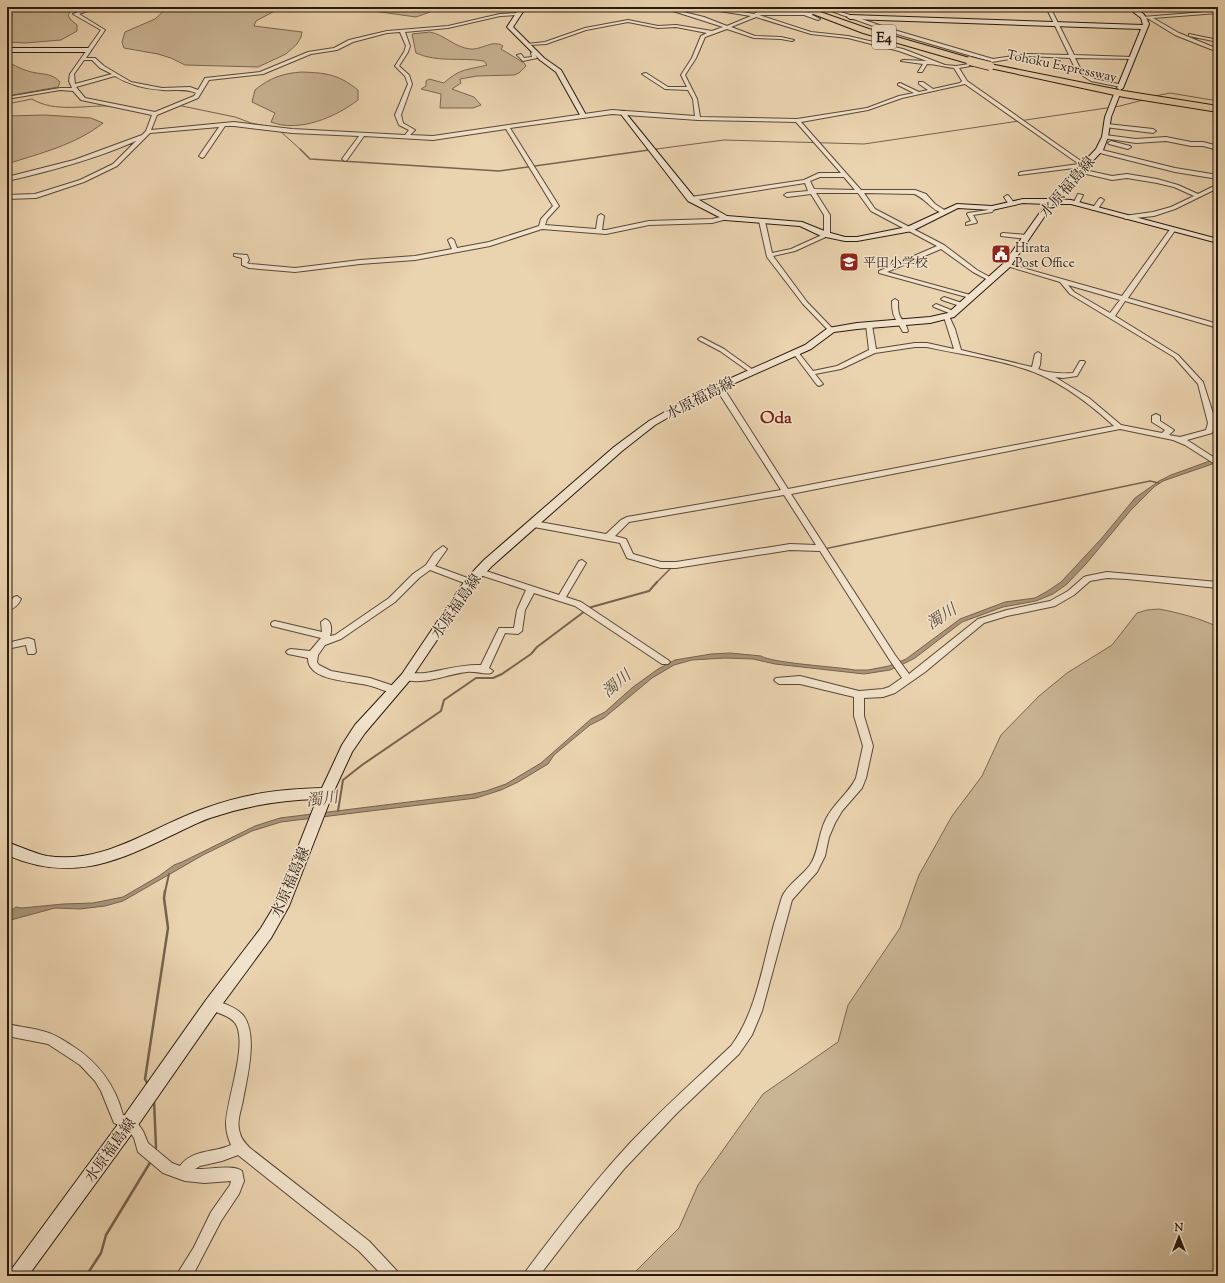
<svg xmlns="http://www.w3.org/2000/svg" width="1225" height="1283" viewBox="0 0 1225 1283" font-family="'Sorts Mill Goudy','Noto Serif JP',serif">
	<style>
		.green { fill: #c9b494; stroke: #796752 }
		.water { fill: #a89479; stroke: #75634f }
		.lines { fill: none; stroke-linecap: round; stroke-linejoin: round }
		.stream-far3 { stroke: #75634f; stroke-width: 1 }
		.stream-far2 { stroke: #75634f; stroke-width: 1.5 }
		.stream-far1 { stroke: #75634f; stroke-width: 2 }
		.stream { stroke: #75634f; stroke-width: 2.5 }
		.street-casing { stroke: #594837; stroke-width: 2 }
		.secondary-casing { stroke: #291a0f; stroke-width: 2 }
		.highway-casing { stroke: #291a0f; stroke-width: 2 }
		.street { fill: #f1e2cb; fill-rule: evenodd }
		.secondary { fill: #f1e2cb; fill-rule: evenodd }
		.highway { fill: #ead3af; fill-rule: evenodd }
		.highway-bridge-casing { stroke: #291a0f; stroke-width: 10; stroke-linecap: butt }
		.highway-bridge { stroke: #ead3af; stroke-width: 8 }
		.labels { text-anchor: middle; stroke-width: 3; stroke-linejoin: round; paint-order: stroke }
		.far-street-label { font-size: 13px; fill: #291a0f; stroke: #f1e2cb }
		.far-poi-label { font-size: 13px; fill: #291a0f; stroke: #f1e2cb; text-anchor: start }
		.shield { fill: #f1e2cb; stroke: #655647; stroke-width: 1 }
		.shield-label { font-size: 14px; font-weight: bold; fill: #291a0f }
		.street-label { font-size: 15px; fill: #291a0f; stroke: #f1e2cb }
		.water-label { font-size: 16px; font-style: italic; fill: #5c4b39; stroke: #f1e2cb }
		.quarter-label { font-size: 17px; font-weight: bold; fill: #7a1f14; stroke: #f1e2cb }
	</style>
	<rect width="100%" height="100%" fill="#ead3af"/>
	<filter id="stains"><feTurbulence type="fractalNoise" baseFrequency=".005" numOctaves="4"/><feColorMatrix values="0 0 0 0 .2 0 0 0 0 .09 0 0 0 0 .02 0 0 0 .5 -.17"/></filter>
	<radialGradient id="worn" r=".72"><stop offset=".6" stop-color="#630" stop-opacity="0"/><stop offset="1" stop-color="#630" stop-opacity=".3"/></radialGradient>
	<path class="green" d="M7 7H83L71 11 68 15 70 19 77 25V31L61 40 25 43 7 42V21L11 20 12 14 7 10Z
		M168 7H282L256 21 254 26 302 32 301 37 297 44 286 54 258 67 185 65 171 58 158 54 124 48 122 42 125 32 155 19Z
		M345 7H433L430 12 416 17Z
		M430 32C445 35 454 47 470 49 482 50 493 39 503 46L501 49 524 63 526 66 519 73 514 75 477 76 460 79 461 83 452 89 474 97 481 105 473 108H440L441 94 421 89 426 86V81L429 79 444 83C460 68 468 70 487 65L484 61C461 57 438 63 416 53L412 34Z
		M7 62C14 65 21 69 28 71 39 75 52 72 60 82L58 87 7 96Z
		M302 72C326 73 338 74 358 90V100C336 117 299 133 271 122L275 113 252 102 255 90C269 78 284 73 302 72Z
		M45 115 91 118 103 123C75 145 41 153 7 164V116Z
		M1159 609C1180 613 1199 618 1218 627V1276H631L679 1228 698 1185 763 1094 838 1042 848 1005 900 928 919 875 952 816 982 776 1001 735 1039 696 1067 673 1112 645 1137 613 1147 610Z"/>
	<path class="water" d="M1218 458V462L1163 481 1154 487 1131 510 1086 564 1067 584 1053 594 1036 601 1003 607 962 622 915 658 903 664 890 670 864 674 775 664 753 659 725 658 692 660 674 665 652 678 604 718 590 725 554 755 548 764 518 782 501 790 476 798 281 822 252 831 203 855 123 901 105 906 80 909 55 908 7 921V913L16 907 22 908 63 904 93 903 123 897 159 876 174 865 182 862 255 826 280 818 473 794 486 791 506 784 541 763 591 719 605 712 633 687 658 669 675 660 711 654 730 653 761 656C771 663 839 667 855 670H868L889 666 906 659 960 619 1005 602 1035 598 1046 592 1061 582 1101 539 1135 498 1159 481 1171 475Z"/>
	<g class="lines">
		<path class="stream-far3" d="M1155 96 1170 93 1218 101
			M7 104 32 99C55 113 86 105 111 106
			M177 105 235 117 251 123 276 128
			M279 130 301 150
			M649 150 724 140 864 144 1120 106 1143 100"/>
		<path class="stream-far2" d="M300 149 310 159 499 171 656 149
			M824 549 1150 481 1159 483
			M656 583 671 568"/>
		<path class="stream-far1" d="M588 608 649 591 657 582
			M338 811 343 780 362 765 441 711 444 700 476 678H493L502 674 531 654 537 647 585 611
			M165 892 169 874"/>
		<path class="stream" d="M148 1085 145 1079 168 928 164 898 165 891
			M154 1100 156 1147 154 1151
			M86 1276 101 1253 106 1235 151 1161"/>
		<g class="street-casing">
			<path id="street" d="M92 7H98L79 14 105 30 86 58H95L104 66 131 82 162 88 190 87 198 90 205 78 260 72 308 52 334 48 349 40 387 31 448 26 500 14 519 13 517 15 500 16 448 28 405 32 410 46 408 52 399 66 409 75 412 84 401 115 403 123 415 130 410 135 433 136 612 110 695 116 693 99 688 90 665 89 642 74 646 73 668 87H687L681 75 692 58 701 36 707 33 676 27 658 28 628 22 586 30 546 44 529 45 527 44 545 42 585 28 628 20 658 26 676 25 712 31 723 27 673 11 680 7H685L679 11 704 17 727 26 751 16 694 7 731 10 754 14 765 7H770L764 12H797L784 7C794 7 803 12 813 13L812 15 820 19 818 20 804 15H759L811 32 848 36 903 49 945 65 956 66 976 63V65L959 68 967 81 1088 166 1085 168 1082 167 1019 175V173L1021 172 1079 164 965 84 902 98 868 110 801 122 861 190H915L926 194 935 204 946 211V213C934 214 926 198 914 194L864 193 875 209 944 245 977 270 995 280 990 281 973 272 941 249 887 272 974 296V298H970L879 273V271L937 246 871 211 858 193H816L830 215V235L795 251 773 256 807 302 833 329 834 330 831 332 829 331 803 304 767 257 759 221 762 219 765 221 772 253 791 249 824 234V215L811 194 787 197 784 195 787 193 808 191 805 183 691 201 688 199 691 197 804 180 819 173H841L796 122 698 120 612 114 510 128 559 206 547 219 545 225 596 229 598 216 601 214 604 216 602 230H606L649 221 712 219 725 216 728 218 727 219 712 223 649 225 606 234 542 229 490 246 415 260 360 264 295 272 249 268 242 265V258L234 256V254L247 255 249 260 247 263 250 264 295 268 360 260 415 256 452 249 448 240 451 238 454 240 457 248 489 242 539 226 541 219 553 206 506 129 433 140 364 136 347 160 345 161 342 159 359 136 292 133 234 126H225L204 157 202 158 199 156 219 127 150 133 117 166 84 182 36 198 7 199V195L35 194 80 180 113 164 136 141C95 159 51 171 7 181V177L74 160 142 135 146 131 152 115 81 100 73 91 60 90 7 99V97L60 88H72L69 81 70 74 101 30 73 14ZM756 17 811 34 848 38 899 51 927 61 903 60 901 61 923 64 918 72H922L927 64C936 64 945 67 954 68L962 81 960 83 933 89 923 82H919V84L928 90 919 92 900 83 898 84V85L914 93 899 96 867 108 797 119 700 117 697 99 685 75 696 58 705 37 727 29 754 38 781 39 792 41 794 40 781 37 755 36 731 27ZM400 32 406 46 404 52 395 66 405 76 408 84 395 115 399 125 409 130 405 135 292 129 234 122 151 130 157 115 198 98 209 80 263 74 311 54 337 50 353 42 387 33ZM84 60H92L100 68 112 74 75 84 74 74ZM115 76C129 85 146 89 163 90 174 91 185 88 196 93L194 96 155 112 85 98 76 87ZM820 177H844L855 190 814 189 810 181Z
				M820 7H826L894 30 993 59 1027 54 1069 55 1046 7H1050L1074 55 1133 57 1135 58 1133 59 1075 58 1081 70 1095 79 1123 85V86L1121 87 1091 81 1077 72 1070 58 1027 56 992 62 890 32Z
				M1218 11V13L1153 18 1179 33 1218 49V52L1175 35 1149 19 1142 17Z
				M1189 34 1218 40V42L1189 36Z
				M535 51 537 52 535 54 537 58 523 61 517 55 521 54 524 58 532 57 531 53Z
				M1107 124 1153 129 1156 131 1153 133 1105 127 1104 126Z
				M1105 135 1136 139 1166 137 1191 142H1203L1218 146V150L1203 146H1191L1166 141 1136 143 1103 138V136Z
				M1111 141 1130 146 1131 147 1128 149 1109 144 1108 143Z
				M1098 149 1175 168 1218 175V179L1175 172 1096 152 1095 151Z
				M1080 169 1112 176 1127 174 1157 179 1178 185 1198 194 1218 184V188L1175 209 1154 216 1126 219 1124 218V216L1153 212 1171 207 1194 196 1174 187 1157 183 1127 178 1112 180 1078 172 1077 171Z
				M1078 194 1083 195 1078 205H1074L1073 204Z
				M1007 195 1009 196 1014 203 1013 204 1008 203 1004 197Z
				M1101 198 1104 200 1097 210H1093L1092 209 1099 199Z
				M992 206 995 208 992 212 973 215 977 222 976 223 966 225V223L971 221 967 214 968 213 988 210Z
				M1171 228 1176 229 1128 298 1218 324V328L1125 301 1115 316 1178 355 1203 382 1216 423 1212 433 1187 440 1218 460V466L1185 445 1173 440 1120 429 791 494 895 655 909 674 978 619 1007 610 1050 601 1068 591 1084 577 1087 576 1107 572 1218 582V588L1127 579 1107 578 1090 581 1074 595 1055 606 1007 616 984 623 925 672 895 693 883 697 864 698V716L873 746 866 778 862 788 842 811 835 823 829 837 825 856 817 872 792 900 762 1011 752 1035 739 1054 676 1114 624 1169 579 1224 539 1276H524L526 1271C559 1227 592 1184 630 1143 662 1109 697 1078 731 1046 756 1013 763 963 774 924 777 915 779 906 782 897 787 885 802 876 810 865 819 852 818 834 826 819 833 804 849 793 856 778L863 746 854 716V697L800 684H779L776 682 774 680 776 678 800 676 859 691 883 689 889 687 902 678 889 659 820 551 790 550 676 568H661L627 558 620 543 534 527 530 524 534 521 606 534 621 520 627 517 781 490 715 387 719 385 723 387 788 489 1114 426C1088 402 1056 378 1022 368 991 358 958 354 927 347H915L875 353 841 369 815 374 823 384 819 386 817 385 793 353 796 351 798 352 813 371 837 366 869 350 866 325 869 323 872 325 876 349 915 343H927L954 349 944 317 949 316 955 329 961 350 1032 367 1035 354 1038 352 1041 354 1040 365 1038 369C1048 373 1061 374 1073 373L1080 361H1084L1085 362 1077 376 1063 378 1055 377 1089 398 1121 425 1162 433 1165 430 1152 422V416L1156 414 1160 416V421L1174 430 1169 435 1180 437 1206 430 1208 423 1198 384 1174 357 1070 294 1060 282 1004 265 1009 264 1122 296ZM1068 285 1120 300 1110 313 1074 292ZM784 495 816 545 790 544 676 562H661L633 554 626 539 615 536 629 522Z
				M1003 233 1027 235 1030 237 1027 239 1001 236V234Z
				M944 297 965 304 966 305 963 307 942 300 941 299Z
				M895 299 898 301C898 310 898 317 905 322L908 331 907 332H903C896 318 892 318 892 301Z
				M936 304 956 312 957 313 954 315 934 307 933 306Z
				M701 337 724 349 756 372 753 374 751 373 720 351 699 340 698 339Z
				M443 546 447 549 435 566 473 580 474 582 473 584H467L430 570 419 578 395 602 341 639 325 645 318 655 317 662 319 665 331 671 370 678 397 687 399 690 397 693 394 694C385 691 376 687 367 685 351 681 307 681 308 658L288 654 286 652 288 650 291 649 310 651 321 638 272 626 271 624 272 622 275 621 322 632 321 622 325 619C332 621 332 630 330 636L335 635 389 598 413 574 426 565 434 553Z
				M582 560 586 563 566 597 581 602 668 660 670 662 668 664H662L575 606 534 593 525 610 522 631 518 634 505 633 489 668 493 671 491 673C486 675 475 671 467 672 447 674 423 686 403 679L401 677 403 675C409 672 418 674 425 673 444 670 462 664 481 665L499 628H514L517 610 526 590 477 574 476 572 477 570H483L559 595 579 561Z
				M17 596 21 599C18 605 14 609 7 611V605L14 597Z
				M28 638 34 640 36 652 34 654H28L26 645 7 649V643Z
				M212 999C222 1003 234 1006 242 1014 259 1032 247 1078 243 1100 241 1111 236 1122 240 1133 241 1139 246 1144 250 1148L369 1241 397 1271 399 1276H383L359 1251 238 1155 222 1161 200 1166 195 1169C207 1170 233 1164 242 1171L244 1181 239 1194 221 1221 194 1273 192 1276H176L194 1247 211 1212 230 1185 231 1181 204 1183 185 1181 163 1173 138 1152 134 1138 127 1128 114 1123 101 1091 95 1081 80 1065 48 1044 7 1036V1024C20 1027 34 1028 46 1032 56 1035 63 1040 71 1045 98 1062 115 1084 123 1115L134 1118 143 1131 148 1143 172 1163 180 1166C192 1149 214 1153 231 1145 228 1138 226 1131 226 1124 226 1101 249 1042 235 1023 229 1015 217 1013 208 1009L206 1005 208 1001Z"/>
		</g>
		<g class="secondary-casing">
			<path id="secondary" d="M520 7H526L513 27 544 58 561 70 586 115 585 116 580 115 556 72 540 60 507 27Z
				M1127 7C1138 7 1146 14 1149 24L1123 88 1120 90 1117 88 1141 29 850 19 847 17 850 15 1143 25 1141 18Z
				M7 48H88L91 50 88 52H7Z
				M1117 92 1120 94 1111 117 1108 137 1103 150 1057 199 1071 200 1218 239V243L1071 204H1053L1010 267 954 317 930 323 857 329 834 332 811 349 726 387 690 405 655 425 622 451 492 566 474 585 410 680 365 733 352 752 333 793 289 906 271 938 218 1010 136 1128 28 1276H8L11 1270 124 1116 206 1000 261 928 276 903 317 799C280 800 245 806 210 818 195 823 180 832 166 838 110 865 67 881 7 855V842C21 847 33 853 47 856 104 865 152 827 203 809 243 794 279 789 322 788L342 745 355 725 402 674 466 579 484 560 614 447 649 421 684 401 720 383 805 345 828 328 857 323 930 317 948 313 1004 263 1046 204 1023 203 992 210 958 208 912 231 857 241H845L821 236 800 226 725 220 688 201 620 113V111H624L694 197 727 216 802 222 827 232 845 237H857L907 227 957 204 992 206 1023 199H1049L1096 149 1102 137 1105 117 1114 94Z"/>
		</g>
		<g class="highway-casing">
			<path id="highway" d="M795 7H806L869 29 973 59 974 61 970 63H967L863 33Z
				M987 64H990L1124 91 1218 106V112L1124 97 990 68H987L986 66Z"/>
		</g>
		<use href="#street" class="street"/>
		<use href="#secondary" class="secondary"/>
		<use href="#highway" class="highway"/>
		<g class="highway-bridge-casing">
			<path id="highway-bridge" d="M970 61 990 66"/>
		</g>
		<use href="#highway-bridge" class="highway-bridge"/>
	</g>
	<defs>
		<g id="civic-square" transform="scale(1)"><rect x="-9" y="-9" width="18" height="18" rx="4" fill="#8f2418" stroke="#f1e2cb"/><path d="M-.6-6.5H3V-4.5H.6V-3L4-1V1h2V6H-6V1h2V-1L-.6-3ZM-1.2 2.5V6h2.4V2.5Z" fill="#fff"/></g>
		<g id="school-square" transform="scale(1)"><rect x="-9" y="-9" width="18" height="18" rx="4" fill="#8f2418" stroke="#f1e2cb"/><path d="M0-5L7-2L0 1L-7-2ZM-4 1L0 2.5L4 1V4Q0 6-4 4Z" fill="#fff"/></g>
	</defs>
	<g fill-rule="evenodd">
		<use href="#civic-square" x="1001" y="254"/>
		<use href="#school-square" x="849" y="262"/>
	</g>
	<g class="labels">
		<g class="far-street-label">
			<text transform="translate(1062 65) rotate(12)" y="5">Tohoku Expressway</text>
		</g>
		<g class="far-poi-label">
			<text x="1015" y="252">Hirata<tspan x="1015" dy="15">Post Office</tspan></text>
			<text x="863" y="267">平田小学校</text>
		</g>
		<rect class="shield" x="872" y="25" width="24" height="24" rx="3"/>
		<g class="shield-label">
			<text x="884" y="42">E4</text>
		</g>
		<g class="street-label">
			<text transform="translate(1067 187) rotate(-49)" y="5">水原福島線</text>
			<text transform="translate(700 398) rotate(-27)" y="5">水原福島線</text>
			<text transform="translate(456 606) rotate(-55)" y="5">水原福島線</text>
			<text transform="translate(290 882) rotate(-67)" y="5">水原福島線</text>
			<text transform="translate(110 1150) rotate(-54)" y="5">水原福島線</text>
		</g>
		<g class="water-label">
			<text transform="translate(941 616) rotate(-33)" y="6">濁川</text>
			<text transform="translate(616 683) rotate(-40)" y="6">濁川</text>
			<text transform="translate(322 798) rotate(-7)" y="6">濁川</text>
		</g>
		<g class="quarter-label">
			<text x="776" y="423">Oda</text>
		</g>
	</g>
	<rect width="1225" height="1283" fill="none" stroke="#ead3af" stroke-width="24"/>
	<rect x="8" y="8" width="1209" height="1267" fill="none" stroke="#291a0f" stroke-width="2"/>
	<rect x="12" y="12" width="1201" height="1259" fill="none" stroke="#291a0f"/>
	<g transform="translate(1179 1237)" stroke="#f1e2cb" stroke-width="3" paint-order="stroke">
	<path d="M0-3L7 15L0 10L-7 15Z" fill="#291a0f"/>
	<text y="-6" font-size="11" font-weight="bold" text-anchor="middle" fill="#291a0f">N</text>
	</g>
	<rect width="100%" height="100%" filter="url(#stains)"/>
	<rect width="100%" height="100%" fill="url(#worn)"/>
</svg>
